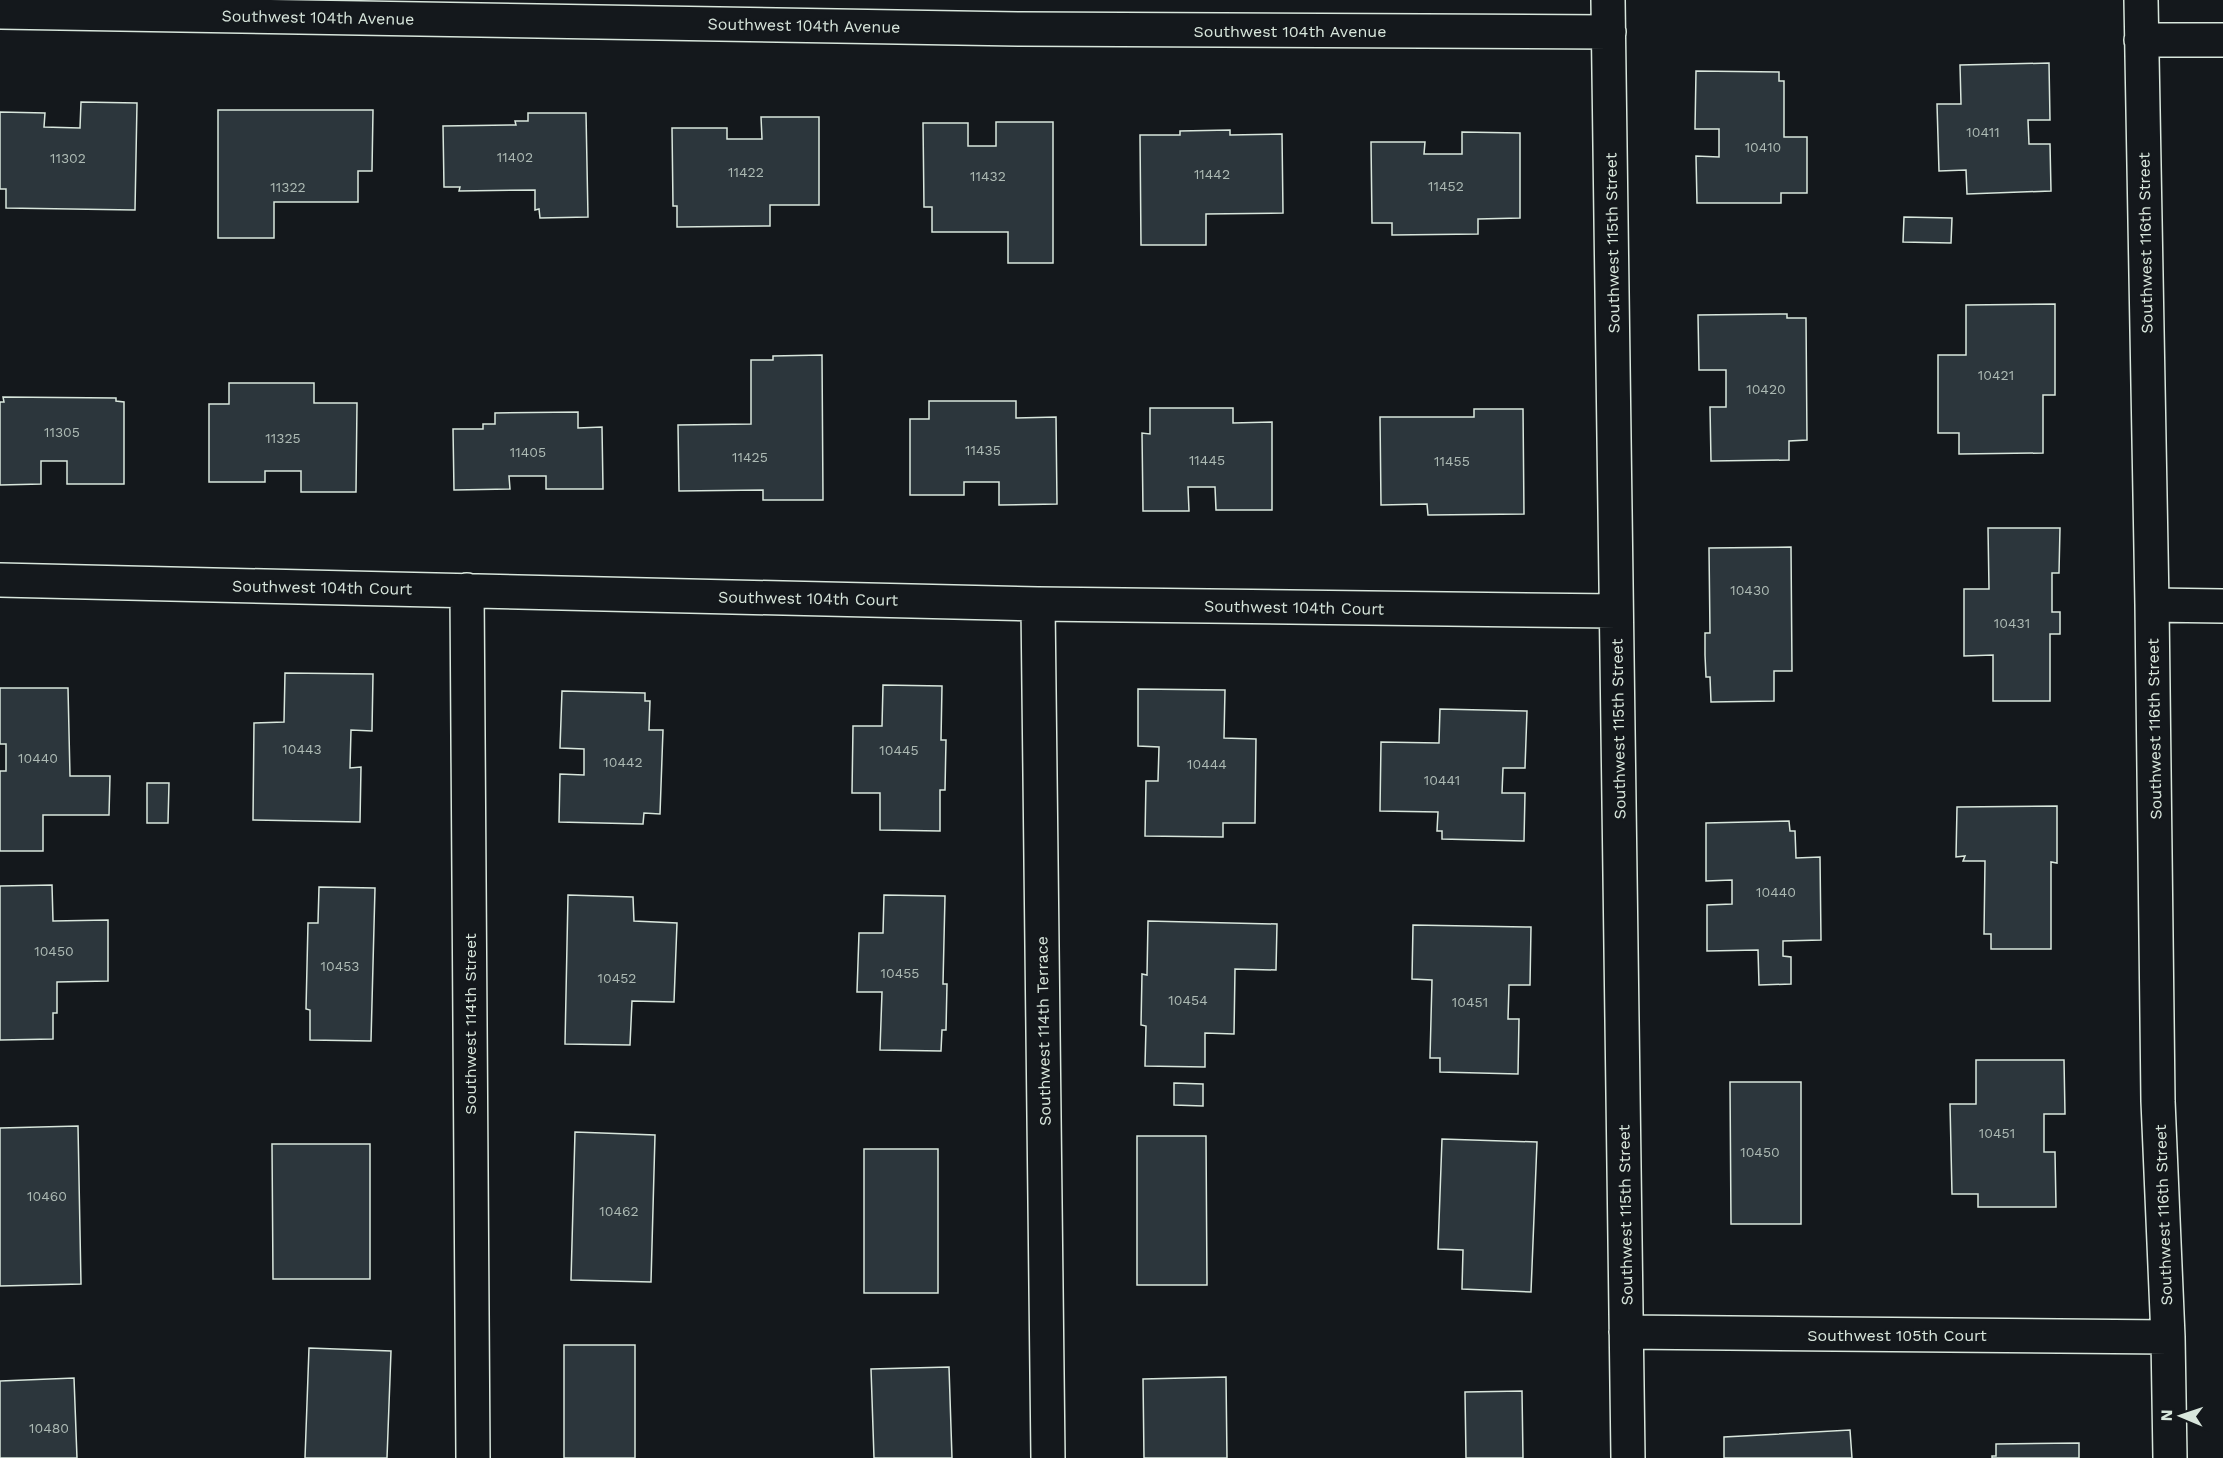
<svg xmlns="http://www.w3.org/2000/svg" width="2223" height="1458" viewBox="0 0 2223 1458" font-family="'Work Sans',sans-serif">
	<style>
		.building { fill: #2c363c; stroke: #d8e6dc; stroke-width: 1.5 }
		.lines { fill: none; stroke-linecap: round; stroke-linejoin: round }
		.street-casing { stroke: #d8e6dc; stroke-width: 36 }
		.street { stroke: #14181c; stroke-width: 33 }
		.labels { text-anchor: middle; stroke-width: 4.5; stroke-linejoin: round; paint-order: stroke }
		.number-label { font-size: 14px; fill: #adbab4 }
		.street-label { font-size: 16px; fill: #d8e6dc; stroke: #14181c }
	</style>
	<rect width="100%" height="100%" fill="#14181c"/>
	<path class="building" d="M2049 63 2050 120H2028L2029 144H2050L2051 191 1967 194 1966 170 1939 171 1937 104H1961L1960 65Z
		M1696 71 1779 72V81H1784V137H1807V193H1781V203H1697L1696 156 1719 157V129H1695Z
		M81 102 137 103 135 210 6 208V189H0V112L45 113 44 127 80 128Z
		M218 110H373L372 171H358V202H274V238H218Z
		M528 113H586L588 217 540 218 539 209 535 210V190L459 191 460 187H444L443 126 516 125 515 121H528Z
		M761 117H819V205H770V226L677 227V206H673L672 128H727V139H762Z
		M996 122H1053V263H1008V232H932V207H924L923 123H968V146H996Z
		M1230 130V135L1282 134 1283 213 1206 214V245H1141L1140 135H1180V131Z
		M1462 132 1520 133V218L1478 219V234L1392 235V223H1372L1371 142H1425L1424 154H1462Z
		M1904 217 1952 218 1951 243 1903 242Z
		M2055 304V395H2043V453L1959 454V433H1938V355H1966V305Z
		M1787 314V318H1806L1807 440 1789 441V460L1711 461 1710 407H1726V370H1699L1698 315Z
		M822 355 823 500H763V490L679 491 678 425 751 424V360H773V356Z
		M229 383H314V403H357L356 492H301V471H265V482H209V404H229Z
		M3 397 116 398V401L124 402V484H67V461H41V484L0 485V402H4Z
		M929 401H1016V418L1056 417 1057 504 999 505V482H964V495H910V419H929Z
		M1150 408H1233V423L1272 422V510H1216L1215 487H1188L1189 511H1143L1142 433 1150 434Z
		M1474 409H1523L1524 514 1428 515 1427 504 1381 505 1380 417H1474Z
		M578 412V428L602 427 603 489H546V476H509L510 489 454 490 453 429H483V424H495V413Z
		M1988 528H2060L2059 573H2052V612H2060V634H2050V701H1993V655L1964 656V589H1989Z
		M1791 547 1792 671H1774V701L1711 702 1710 677H1706L1705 655V633H1710L1709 548Z
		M285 673 373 674 372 731 351 730 350 768 361 767 360 822 253 820 254 723 284 722Z
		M883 685 942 686 941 740H946L945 790H940V831L880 830V793H852L853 726H882Z
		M0 688H68L70 776H110L109 815H43V851H0V771H6V744H0Z
		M1138 689 1225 690 1224 738 1256 739 1255 823H1223V837L1145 836 1146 781H1158L1159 747 1138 746Z
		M562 691 645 693V701H650L649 730H663L660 814 644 813 643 824 559 822 560 774 584 775V749L560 748Z
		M1440 709 1527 711 1525 768H1503L1502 793H1525L1524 841 1442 839V831H1437L1438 812 1380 811 1381 742 1439 743Z
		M147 783H169L168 823H147Z
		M2057 806V863L2051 862V949H1991V934H1984L1985 861H1963L1965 856 1956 857 1957 807Z
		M1789 821 1790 831H1795L1796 858 1820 857 1821 940 1783 941V956L1791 957V984L1759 985 1758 950 1707 951V905L1732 904V880L1706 881V823Z
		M52 885 53 921 108 920V981L57 982V1013H53V1039L0 1040V886Z
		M319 887 375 888 371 1041 310 1040V1010L306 1009 308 923H318Z
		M568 895 633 897 634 921 677 923 674 1002 632 1001 630 1045 565 1044Z
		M884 895 945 896 943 984H947L946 1030H942L941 1051 880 1050 882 992H857L859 933H883Z
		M1148 921 1277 924 1276 970 1235 969 1234 1034 1205 1033V1067L1145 1066 1146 1026 1141 1025 1142 974 1147 975Z
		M1413 925 1531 927 1530 985H1509L1508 1019H1519L1518 1074 1440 1072V1058H1430L1432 980 1412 979Z
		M1976 1060H2064L2065 1114H2044V1152H2055L2056 1207H1978V1194H1952L1950 1104H1976Z
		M1730 1082H1801V1224H1731Z
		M1174 1083 1203 1084V1106L1174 1105Z
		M78 1126 81 1284 0 1286V1128Z
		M575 1132 655 1135 651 1282 571 1280Z
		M1137 1136H1206L1207 1285H1137Z
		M1442 1139 1537 1142 1531 1292 1462 1289 1463 1250 1438 1249Z
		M272 1144H370V1279H273Z
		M864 1149H938V1293H864Z
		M564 1345H635V1458H564Z
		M309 1348 391 1351 387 1458H305Z
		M949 1367 952 1458H874L871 1369Z
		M1226 1377 1227 1458H1144L1143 1379Z
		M74 1378 77 1458H0V1381Z
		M1522 1391 1523 1458H1466L1465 1392Z
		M1850 1430 1852 1458H1724V1437Z
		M2079 1443V1458H1992V1456H1996V1444Z"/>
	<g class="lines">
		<g class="street-casing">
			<path id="street" d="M1608 0 1628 1458
				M2141 0 2152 605 2158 1101 2168 1337 2170 1458
				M0 12 1022 29 1609 32
				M2141 40H2223
				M0 580 1038 604 1616 611
				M467 590 473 1458
				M1038 604 1048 1458
				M2152 605 2223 606
				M1626 1332 2168 1337"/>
		</g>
		<use href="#street" class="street"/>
	</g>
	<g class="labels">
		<g class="number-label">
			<text x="1983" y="137">10411</text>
			<text x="1763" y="152">10410</text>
			<text x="515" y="162">11402</text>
			<text x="68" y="163">11302</text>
			<text x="746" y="177">11422</text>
			<text x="1212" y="179">11442</text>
			<text x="988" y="181">11432</text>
			<text x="1446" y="191">11452</text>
			<text x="288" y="192">11322</text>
			<text x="1996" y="380">10421</text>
			<text x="1766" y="394">10420</text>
			<text x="62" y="437">11305</text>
			<text x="283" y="443">11325</text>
			<text x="983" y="455">11435</text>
			<text x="528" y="457">11405</text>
			<text x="750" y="462">11425</text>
			<text x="1207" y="465">11445</text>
			<text x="1452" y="466">11455</text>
			<text x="1750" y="595">10430</text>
			<text x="2012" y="628">10431</text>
			<text x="302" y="754">10443</text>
			<text x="899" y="755">10445</text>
			<text x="38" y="763">10440</text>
			<text x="623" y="767">10442</text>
			<text x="1207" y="769">10444</text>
			<text x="1442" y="785">10441</text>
			<text x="1776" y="897">10440</text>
			<text x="54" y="956">10450</text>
			<text x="340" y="971">10453</text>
			<text x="900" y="978">10455</text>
			<text x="617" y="983">10452</text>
			<text x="1188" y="1005">10454</text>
			<text x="1470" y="1007">10451</text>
			<text x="1997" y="1138">10451</text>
			<text x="1760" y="1157">10450</text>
			<text x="47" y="1201">10460</text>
			<text x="619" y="1216">10462</text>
			<text x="49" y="1433">10480</text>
		</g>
		<g class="street-label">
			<text transform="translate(318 17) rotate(1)" y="6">Southwest 104th Avenue</text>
			<text transform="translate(804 25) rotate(1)" y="6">Southwest 104th Avenue</text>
			<text x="1290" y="37">Southwest 104th Avenue</text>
			<text transform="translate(1612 243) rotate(-91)" y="6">Southwest 115th Street</text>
			<text transform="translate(2145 243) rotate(-91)" y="6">Southwest 116th Street</text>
			<text transform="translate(322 587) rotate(1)" y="6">Southwest 104th Court</text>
			<text transform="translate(808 598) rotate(1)" y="6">Southwest 104th Court</text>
			<text transform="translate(1294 607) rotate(1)" y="6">Southwest 104th Court</text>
			<text transform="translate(1618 729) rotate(-91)" y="6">Southwest 115th Street</text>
			<text transform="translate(2154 729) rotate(-91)" y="6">Southwest 116th Street</text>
			<text transform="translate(470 1024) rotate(-90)" y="6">Southwest 114th Street</text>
			<text transform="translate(1043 1031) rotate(-91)" y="6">Southwest 114th Terrace</text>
			<text transform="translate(1625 1215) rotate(-91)" y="6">Southwest 115th Street</text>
			<text transform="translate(2163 1215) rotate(-92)" y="6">Southwest 116th Street</text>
			<text x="1897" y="1341">Southwest 105th Court</text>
		</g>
	</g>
	<g transform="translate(2181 1416) rotate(272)" stroke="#14181c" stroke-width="4.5" paint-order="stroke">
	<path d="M0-4.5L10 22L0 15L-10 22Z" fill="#d8e6dc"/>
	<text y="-9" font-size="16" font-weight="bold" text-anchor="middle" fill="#d8e6dc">N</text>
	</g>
</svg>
